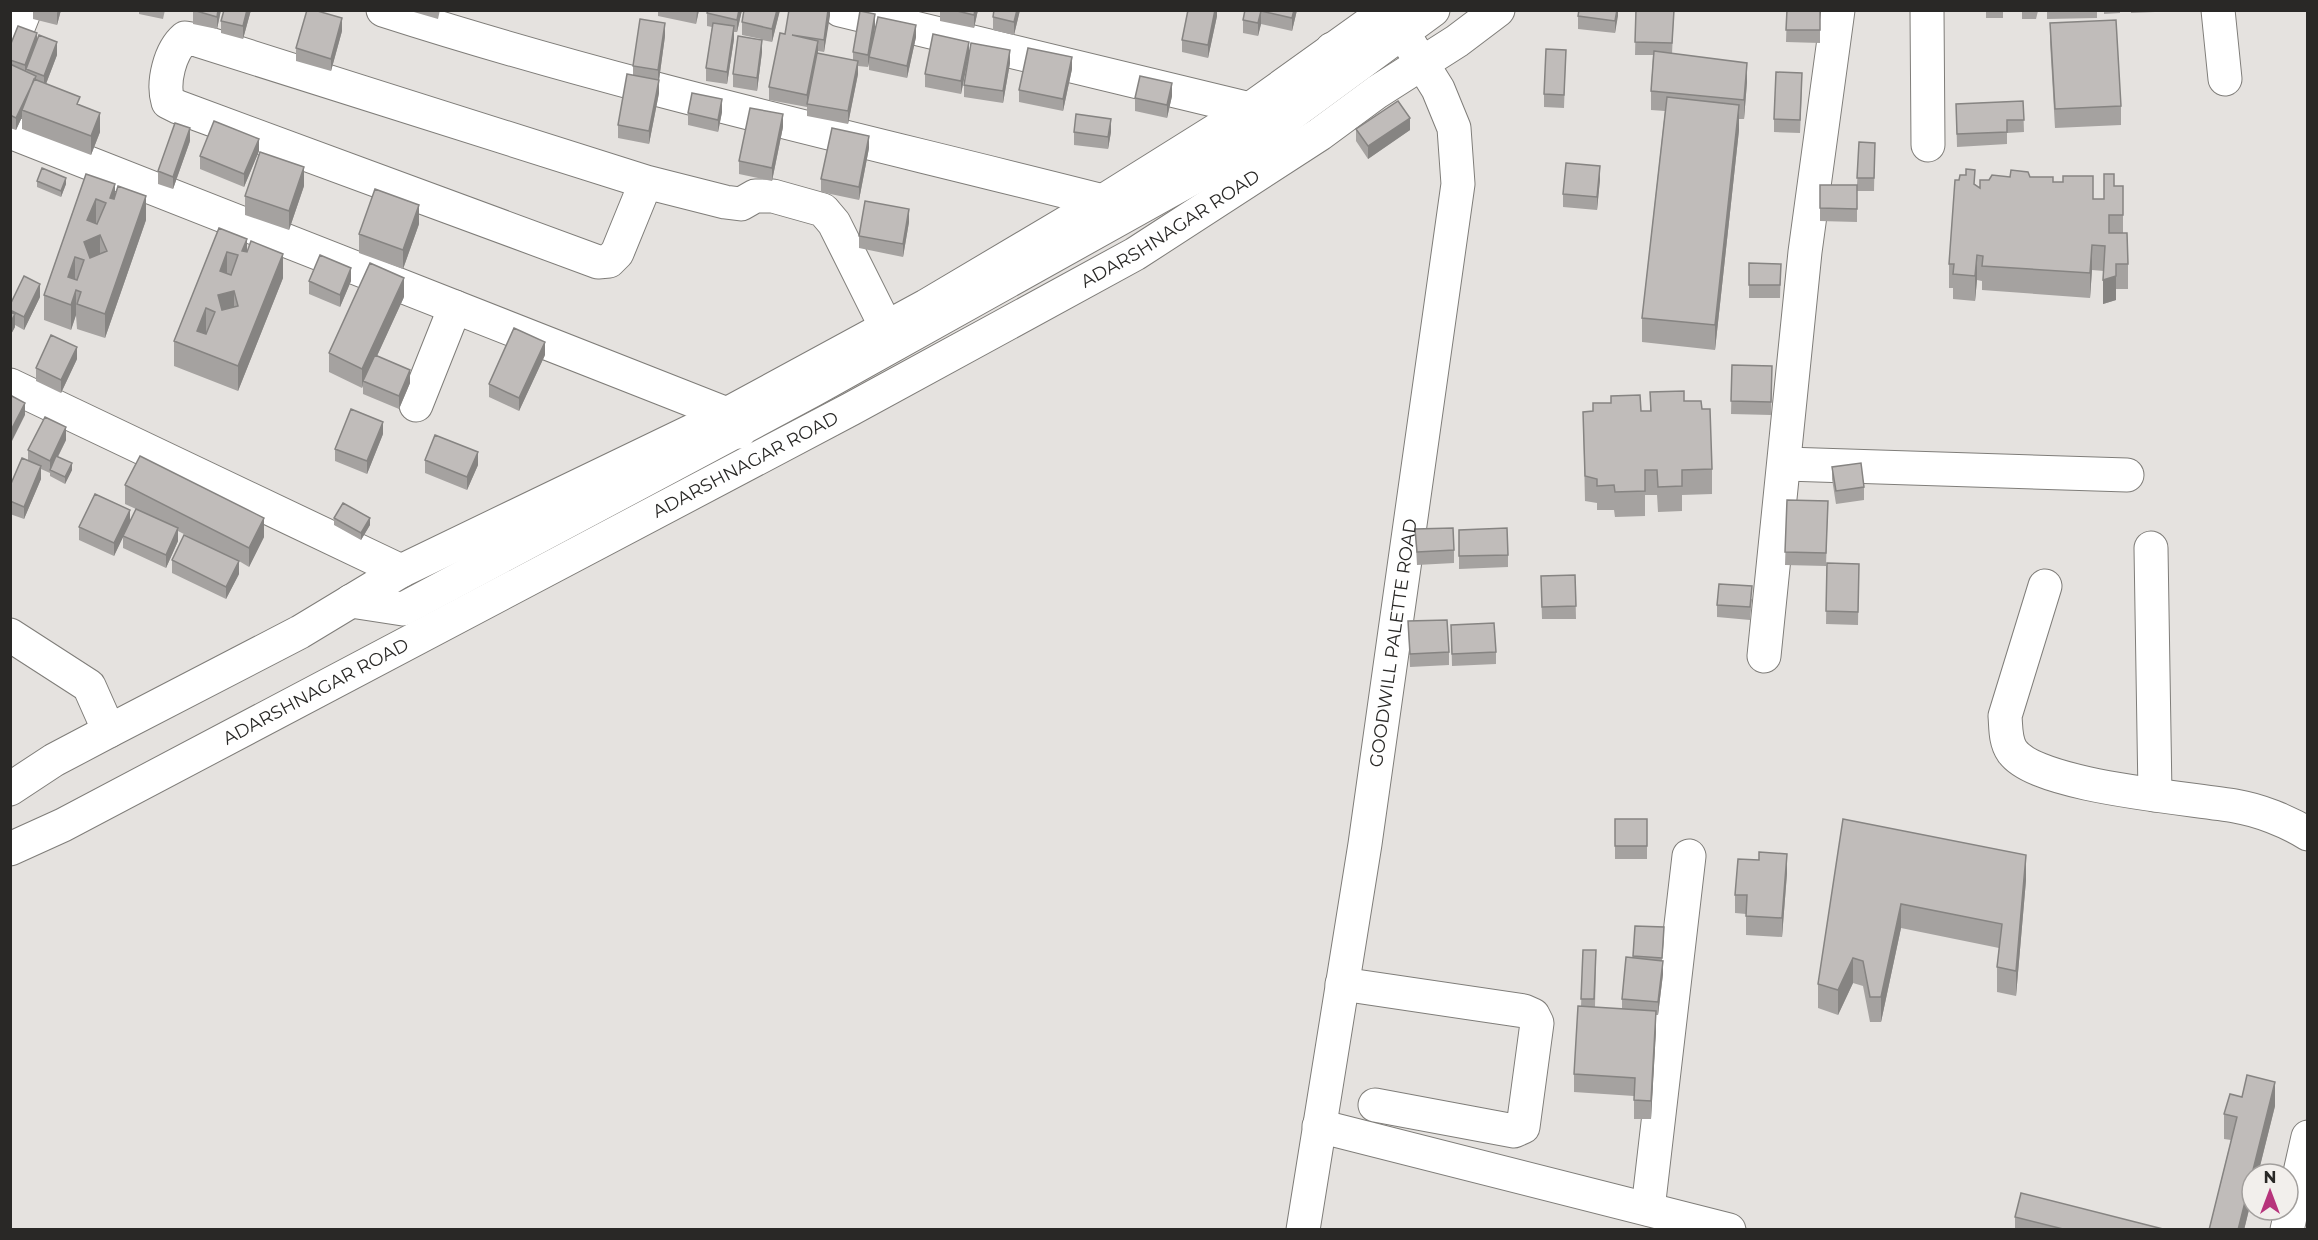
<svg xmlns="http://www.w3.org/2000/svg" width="2318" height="1240" viewBox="0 0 2318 1240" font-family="Montserrat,sans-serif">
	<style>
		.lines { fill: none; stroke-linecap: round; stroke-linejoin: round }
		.minor-casing { stroke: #7f7d79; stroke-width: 35 }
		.major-casing { stroke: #7f7d79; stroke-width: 35 }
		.minor { stroke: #fff; stroke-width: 33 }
		.major { stroke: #fff; stroke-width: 33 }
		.wall { fill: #a5a2a0 }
		.shaded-wall { fill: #868482 }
		.building { fill: #c0bcba; stroke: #868482; stroke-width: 1.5; fill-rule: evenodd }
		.labels { text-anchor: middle; stroke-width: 6; stroke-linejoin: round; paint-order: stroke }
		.street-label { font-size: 18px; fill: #292826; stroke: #f2efec }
	</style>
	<rect width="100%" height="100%" fill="#e5e2df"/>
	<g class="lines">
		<g class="minor-casing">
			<g id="minor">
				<path d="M383 10C619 86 863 140 1103 201"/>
				<path d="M840 10 1250 109"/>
				<path d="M1927 10 1928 145"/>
				<path d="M2218 10 2225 79"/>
				<path d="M10 22 19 25 25 10"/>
				<path d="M10 132 727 414 739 432"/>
				<path d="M646 182 197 40 185 38C170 51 162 82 168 102L178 107 598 262 609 261 617 253 646 182 725 202 741 204 755 196H773L823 210 834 223 886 327"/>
				<path d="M10 385 401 571"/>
				<path d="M416 405 455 307"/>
				<path d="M1786 464 2127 475"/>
				<path d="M2151 548 2155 795"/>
				<path d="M2045 586 2005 716C2006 727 2005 741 2012 751 2036 787 2191 798 2235 806 2259 810 2287 821 2308 834"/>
				<path d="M351 601 403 609 813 390 1241 151 1433 10"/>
				<path d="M10 635 89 686 109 731"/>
				<path d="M1764 656 1805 252 1838 10"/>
				<path d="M1342 984 1524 1011 1533 1015 1537 1023 1523 1127 1514 1131 1375 1105"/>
				<path d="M1319 1126 1729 1230"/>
				<path d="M1648 1209 1689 856"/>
				<path id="s1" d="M1303 1230 1365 844 1458 184 1454 128 1438 89 1403 33 1332 49"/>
				<path d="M2287 1230 2308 1137"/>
			</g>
		</g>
		<g class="major-casing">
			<g id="major">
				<path d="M10 789 54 760 109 731 300 632 401 571 727 414 926 306 1103 201 1250 109 1388 10"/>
				<path id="s2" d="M10 849 63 825 851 409 1135 254 1320 134 1377 92 1457 41 1498 10"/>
			</g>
		</g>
		<use href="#minor" class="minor"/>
		<use href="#major" class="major"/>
	</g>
	<path class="wall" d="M33 10H61L57 25 33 19Z
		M139 10H165L163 19 139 14Z
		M193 10H221L217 29 193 24Z
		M224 10H251L243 39 221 33V21Z
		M407 10H440L438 19Z
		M658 10H699L696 24 658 16Z
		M742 10 737 32H734V39L727 84 706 81V68L712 27 707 26V13Z
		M780 10 772 42 762 40V52L757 91 733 87V74L761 39 742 35V22Z
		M830 10 824 52 818 51V54L853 60V52L875 27 873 40 916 37 907 78 869 70V62L868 67 858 66V74L848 124 807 116V104V107L769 100V87L785 34Z
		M940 10H978L974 28 940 21Z
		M1020 10 1014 35 993 30V17Z
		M1217 10V16L1208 58 1182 52V40Z
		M1245 10H1297L1292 31 1261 24 1258 36 1243 33V20Z
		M1618 10 1615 33 1578 29V16Z
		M1636 10H1674L1672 54 1747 82 1744 119H1739V130L1715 350 1642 342V318L1665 111 1651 110V91L1653 55H1635Z
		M1787 10H1820V43L1786 42Z
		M1986 10H2003V18H1986Z
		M2022 10H2097V18L2047 19V11H2038L2036 19H2022Z
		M2104 10H2120V13L2104 14Z
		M2131 10H2155V12L2131 13Z
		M2050 23 2121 106V125L2055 128 2050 42Z
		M342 31 331 71 296 61V48Z
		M665 36 659 80V93L649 144 618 138V125L633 75V66Z
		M37 39 57 55 46 84 80 105 100 132 91 155 22 129V117L16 130 10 128V46Z
		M1566 50 1564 108 1544 107V94Z
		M969 54 1010 63 1003 103 964 97V85L968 57 961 94 925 87V74Z
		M1072 69 1063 111 1019 102V90Z
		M1802 86 1800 133 1774 132V119Z
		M1172 96 1167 118 1135 111V98Z
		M2023 101 2024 132 2007 133V144L1957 147 1956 104Z
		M722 112 718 132 688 125V113Z
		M783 127 772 181 739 174V161Z
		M1356 129 1410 130 1368 159 1356 141Z
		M1074 132H1111L1108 149 1074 145Z
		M190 141 173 189 158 184V171Z
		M1859 142 1875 143 1874 191H1857V222L1820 221V185H1857Z
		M869 148 859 200 821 192V179Z
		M259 151 244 187 200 169V156Z
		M86 174 146 220 105 338 77 329 76 315 71 330 44 320V295Z
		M2010 177H2030L2053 182 2093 199H2104L2114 186H2123V233L2128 264V289H2116V300L2103 304 2104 271 2092 270 2090 298 1982 290V281L1977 280 1975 301 1953 299V288H1949V264L1959 180 1975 184 1980 188 1989 180Z
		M1600 179 1597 210 1563 207V194Z
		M37 181 66 184 61 197 37 187Z
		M304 186 289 230 245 215V196Z
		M909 222 903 257 859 248V236Z
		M419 224 403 269 359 253V234Z
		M219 228 247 252 283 278 238 391 174 366V341Z
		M1749 263 1781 264 1780 298H1749Z
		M309 281H351L340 307 309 294Z
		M40 297 24 330 15 325V327L10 336V305Z
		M404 297 377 356 410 383 399 409 363 394V386L362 388 329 372V353Z
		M545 355 519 411 489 397V384Z
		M77 359 61 393 36 381V368Z
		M1732 365 1772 366 1771 415 1731 414Z
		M1650 392 1684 401 1702 409 1712 469V494L1682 495V511L1658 512 1657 495H1645V516L1615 517 1614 510H1597V503L1585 501 1583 412 1650 411Z
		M383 434 367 474 335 461V449Z
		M66 440 58 457 72 470 65 484 50 476V473L41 469V479L24 519 10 514V486L28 461V450Z
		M425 460 478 465 467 490 425 473Z
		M1832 467 1864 487V500L1836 504 1832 479Z
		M125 485 264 537 249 567 239 561V574L226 599 172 573V560L227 556 178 531V541L166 568 123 548V536L114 556 79 540V527L130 522 136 509 125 504Z
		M1787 500 1828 501 1826 566 1785 565Z
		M334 518 370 525 361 540 334 525Z
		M1415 529 1454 550V563L1417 565Z
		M1459 530 1508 555V567L1459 569Z
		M1827 563 1859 564 1858 625 1826 624Z
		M1575 575 1576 619H1542L1541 588Z
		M1752 599 1750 620 1717 617V605Z
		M1408 621 1449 652V665L1410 667Z
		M1451 625 1496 652V664L1452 666Z
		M1615 819H1647V859H1615Z
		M1843 819 2026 880 2016 996 1997 992V967L1999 948 1901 928 1881 1022H1870L1863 986 1853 983 1838 1015 1818 1008V984Z
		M1759 860 1787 873 1782 937 1746 935V914L1735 913V895Z
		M1635 926 1664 940 1662 961 1663 974 1658 1015H1656V1030L1651 1119H1634V1096L1574 1092V1074L1581 1007 1583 950 1596 963 1595 1007 1622 1009V999L1633 958Z
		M2242 1097 2275 1106 2244 1230H2209L2231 1140 2224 1139V1114Z
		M2015 1217 2167 1230H2015Z"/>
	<path class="shaded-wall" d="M58 10H61L57 25V13Z
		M218 10H221L217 29V17Z
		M247 10H251L243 39V26Z
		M697 10H699L696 24Z
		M739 10H742L737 32V20Z
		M777 10H780L772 42V29Z
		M828 10H830V16L824 52V40Z
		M975 10H978L974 28V15Z
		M1017 10H1020L1014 35V22Z
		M1215 10H1217V16L1208 58V45Z
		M1294 10H1297L1292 31V18Z
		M1617 10H1618V16L1615 33V21Z
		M1261 11V24L1258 36V23Z
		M875 14V27L868 67V55Z
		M342 18V31L331 71V59Z
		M665 23V36L659 80V93L649 144V131L658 82V70Z
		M916 25V37L907 78V66Z
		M734 26V39L727 84V72Z
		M37 33V46L26 69 25 78V65Z
		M762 40V52L757 91V78Z
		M818 41V54L807 107V95Z
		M57 42V55L44 89V76Z
		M969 42V55L961 94V81Z
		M1010 50V63L1003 103V91Z
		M1072 57V69L1063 111V99Z
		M858 61V74L848 124V111Z
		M1747 63V82L1744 119V100Z
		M36 76V89L22 110V117L16 130V118Z
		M1172 83V96L1167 118V105Z
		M722 99V112L718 132V120Z
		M1739 105V130L1715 350V325Z
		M100 113V132L91 155V136Z
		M783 114V127L772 181V168Z
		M1410 118V130L1368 159V146Z
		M1111 119V132L1108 149V137Z
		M190 128V141L173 189V177Z
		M869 136V148L859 200V187Z
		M259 139V151L244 187V174Z
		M1600 166V179L1597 210V197Z
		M304 167V186L289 230V211Z
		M66 178V184L61 197V191Z
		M115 184V209L110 198Z
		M146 196V220L105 338V314Z
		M96 199V224L100 235V260L84 266V242L87 220Z
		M419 205V224L403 269V250Z
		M909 209V222L903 257V244Z
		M247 239V264L242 251Z
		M2092 245V270L2090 298V273Z
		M227 252V277L234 291V315L218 320V295L220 271Z
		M283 254V278L238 391V366Z
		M1977 255V280L1975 301V276Z
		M75 257V281L68 277Z
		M351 268V281L340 307V295Z
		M2116 276V300L2103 304V280Z
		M404 278V297L365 382 363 381 362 388V369Z
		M40 284V297L24 330V317Z
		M76 290V315L71 330V305Z
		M206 308V333L199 351 197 331Z
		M15 314V327L10 336V323Z
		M545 342V355L519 411V398Z
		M77 347V359L61 393V380Z
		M410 370V383L399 409V396Z
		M25 403V415L10 445V432Z
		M383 422V434L367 474V461Z
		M66 427V440L51 470H50V473V461Z
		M478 452V465L467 490V477Z
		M72 463V470L65 484V477Z
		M41 466V479L24 519V507Z
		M130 510V523L114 556V543Z
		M264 518V537L249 567V548Z
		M370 518V525L361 540V533Z
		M178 528V541L166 568V555Z
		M239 561V574L226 599V587Z
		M1787 854V873L1782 937V918Z
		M2026 855V880L2016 996V971Z
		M1901 904V928L1881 1022V997Z
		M1853 958V983L1838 1015V990Z
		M1663 961V974L1658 1015V1002Z
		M1656 1011V1030L1651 1119V1101Z
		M2275 1082V1106L2258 1174H2252V1197L2244 1230H2238Z"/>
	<path class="building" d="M193 10H218L217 17Z
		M224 10H247L243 26 221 21Z
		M307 10H314L342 18 331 59 296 48Z
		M708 10H739L737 20 707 13Z
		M744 10H777L772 29 742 22Z
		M789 10H828L824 40 792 35 818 41 807 95 769 87 780 33 785 34Z
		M953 10H975L974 15Z
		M994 10H1017L1014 22 993 17Z
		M1188 10H1215L1208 45 1182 40Z
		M1245 10H1294L1292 18 1261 11 1258 23 1243 20Z
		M1579 10H1617L1615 21 1578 16Z
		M1636 10H1674L1672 43 1635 42Z
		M1787 10H1820V30H1786Z
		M860 11 875 14 868 55 853 52Z
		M878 17 916 25 907 66 869 57Z
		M640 19 665 23 658 70 633 66Z
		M2116 20 2121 106 2055 109 2050 23Z
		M713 23 734 26 727 72 706 68Z
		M18 26 37 33 25 65 10 60V46Z
		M933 34 969 42 961 81 925 74Z
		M39 35 57 42 44 76 26 69Z
		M738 36 762 40 757 78 733 74Z
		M971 43 1010 50 1003 91 964 85Z
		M1028 48 1072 57 1063 99 1019 90Z
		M1546 49 1566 50 1564 95 1544 94Z
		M1654 51 1747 63 1744 100 1651 91Z
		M817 53 858 61 848 111 807 104Z
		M10 64 36 76 16 118 10 115Z
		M1776 72 1802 73 1800 120 1774 119Z
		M627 74 659 80 649 131 618 125Z
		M1140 76 1172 83 1167 105 1135 98Z
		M34 79 80 97 77 104 100 113 91 136 22 110Z
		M692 93 722 99 718 120 688 113Z
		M1667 97 1739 105 1715 325 1642 318Z
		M1398 101 1410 118 1368 146 1356 129Z
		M2023 101 2024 120H2007V132L1957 134 1956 104Z
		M750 108 783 114 772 168 739 161Z
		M1076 114 1111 119 1108 137 1074 132Z
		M214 121 259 139 244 174 200 156Z
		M175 123 190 128 173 177 158 171Z
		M832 128 869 136 859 187 821 179Z
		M1859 142 1875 143 1874 178H1857Z
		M260 152 304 167 289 211 245 196Z
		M1566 163 1600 166 1597 197 1563 194Z
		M42 168 66 178 61 191 37 181Z
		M1966 169 1975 170 1974 184 1980 188V180H1989L1992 175 2010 177 2011 170 2028 172 2030 177H2053V182H2063V176H2093V199H2104V174H2114V186H2123V215H2109V233H2127L2128 264H2116V276L2103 280 2105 246 2092 245 2090 273 1982 266 1983 256 1977 255 1975 276 1953 274 1954 264H1949L1955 180H1959L1960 175H1966Z
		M86 174 115 184 110 198 114 199 118 186 146 196 105 314 77 304 81 292 76 290 71 305 44 295ZM96 199 106 203 97 224 87 220ZM100 235 107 251 90 258 84 242ZM75 257 84 260 77 280 68 277Z
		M1820 185H1857V209L1820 208Z
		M375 189 419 205 403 250 359 234Z
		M865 201 909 209 903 244 859 236Z
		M219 228 247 239 242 251 247 252 251 241 283 254 238 366 174 341ZM227 252 238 255 231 275 220 271ZM234 291 238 306 222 310 218 295ZM206 308 215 312 206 334 197 331Z
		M320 255 351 268 340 295 309 281Z
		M370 263 404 278 362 369 329 353Z
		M1749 263 1781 264 1780 285H1749Z
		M24 276 40 284 24 317 10 310V305Z
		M10 312 15 314 10 323Z
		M514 328 545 342 519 398 489 384Z
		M51 335 77 347 61 380 36 368Z
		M375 355 410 370 399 396 363 381Z
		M1732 365 1772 366 1771 402 1731 401Z
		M1684 391V401H1701L1702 409H1710L1712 469 1682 470V486L1658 487 1657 470H1645V491L1615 492 1614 485 1597 486V479L1585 476 1583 412 1593 411V403H1611V396L1640 395 1641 411H1651L1650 392Z
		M10 395 25 403 10 432Z
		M351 409 383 422 367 461 335 449Z
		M45 417 66 427 50 461 28 450Z
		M435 435 478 452 467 477 425 460Z
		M56 456 72 463 65 477 50 470Z
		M140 456 264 518 249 548 125 485Z
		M22 458 41 466 24 507 10 501V486Z
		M1861 463 1864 487 1836 491 1832 467Z
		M95 494 130 510 114 543 79 527Z
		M1787 500 1828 501 1826 553 1785 552Z
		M343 503 370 518 361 533 334 518Z
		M136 509 178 528 166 555 123 536Z
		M1453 528 1454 550 1417 552 1415 529Z
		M1507 528 1508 555 1459 556V530Z
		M184 535 239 561 226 587 172 560Z
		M1827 563 1859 564 1858 612 1826 611Z
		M1575 575 1576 606 1542 607 1541 576Z
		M1719 584 1752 586 1750 607 1717 605Z
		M1447 620 1449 652 1410 654 1408 621Z
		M1494 623 1496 652 1452 654 1451 625Z
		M1615 819H1647V846H1615Z
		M1843 819 2026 855 2016 971 1997 967 2002 924 1901 904 1881 997H1870L1863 961 1853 958 1838 990 1818 984Z
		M1759 852 1787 854 1782 918 1746 916 1747 895H1735L1738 859 1759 860Z
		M1635 926 1664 927 1662 958 1633 956Z
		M1583 950H1596L1594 999H1581Z
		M1626 957 1663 961 1658 1002 1622 999Z
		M1578 1006 1656 1011 1651 1101 1634 1100 1635 1078 1574 1074Z
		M2247 1075 2275 1082 2238 1230H2209L2237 1117 2224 1114 2230 1094 2242 1097Z
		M2021 1193 2167 1230H2067L2015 1217Z"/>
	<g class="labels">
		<g class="street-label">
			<text dy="6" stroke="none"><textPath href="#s2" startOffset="1316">ADARSHNAGAR ROAD</textPath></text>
			<text dy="6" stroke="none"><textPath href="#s2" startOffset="830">ADARSHNAGAR ROAD</textPath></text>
			<text dy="6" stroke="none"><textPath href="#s1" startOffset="594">GOODWILL PALETTE ROAD</textPath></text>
			<text dy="6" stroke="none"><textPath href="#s2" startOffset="344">ADARSHNAGAR ROAD</textPath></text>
		</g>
	</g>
	<rect width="2318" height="1240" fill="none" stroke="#292826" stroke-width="24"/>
	<g transform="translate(2270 1192)"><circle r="28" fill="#f2efec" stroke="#a29f9d" stroke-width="1.5"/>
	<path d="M0-4.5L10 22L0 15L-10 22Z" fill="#b7347c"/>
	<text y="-9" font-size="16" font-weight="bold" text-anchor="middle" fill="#292826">N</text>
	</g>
</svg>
